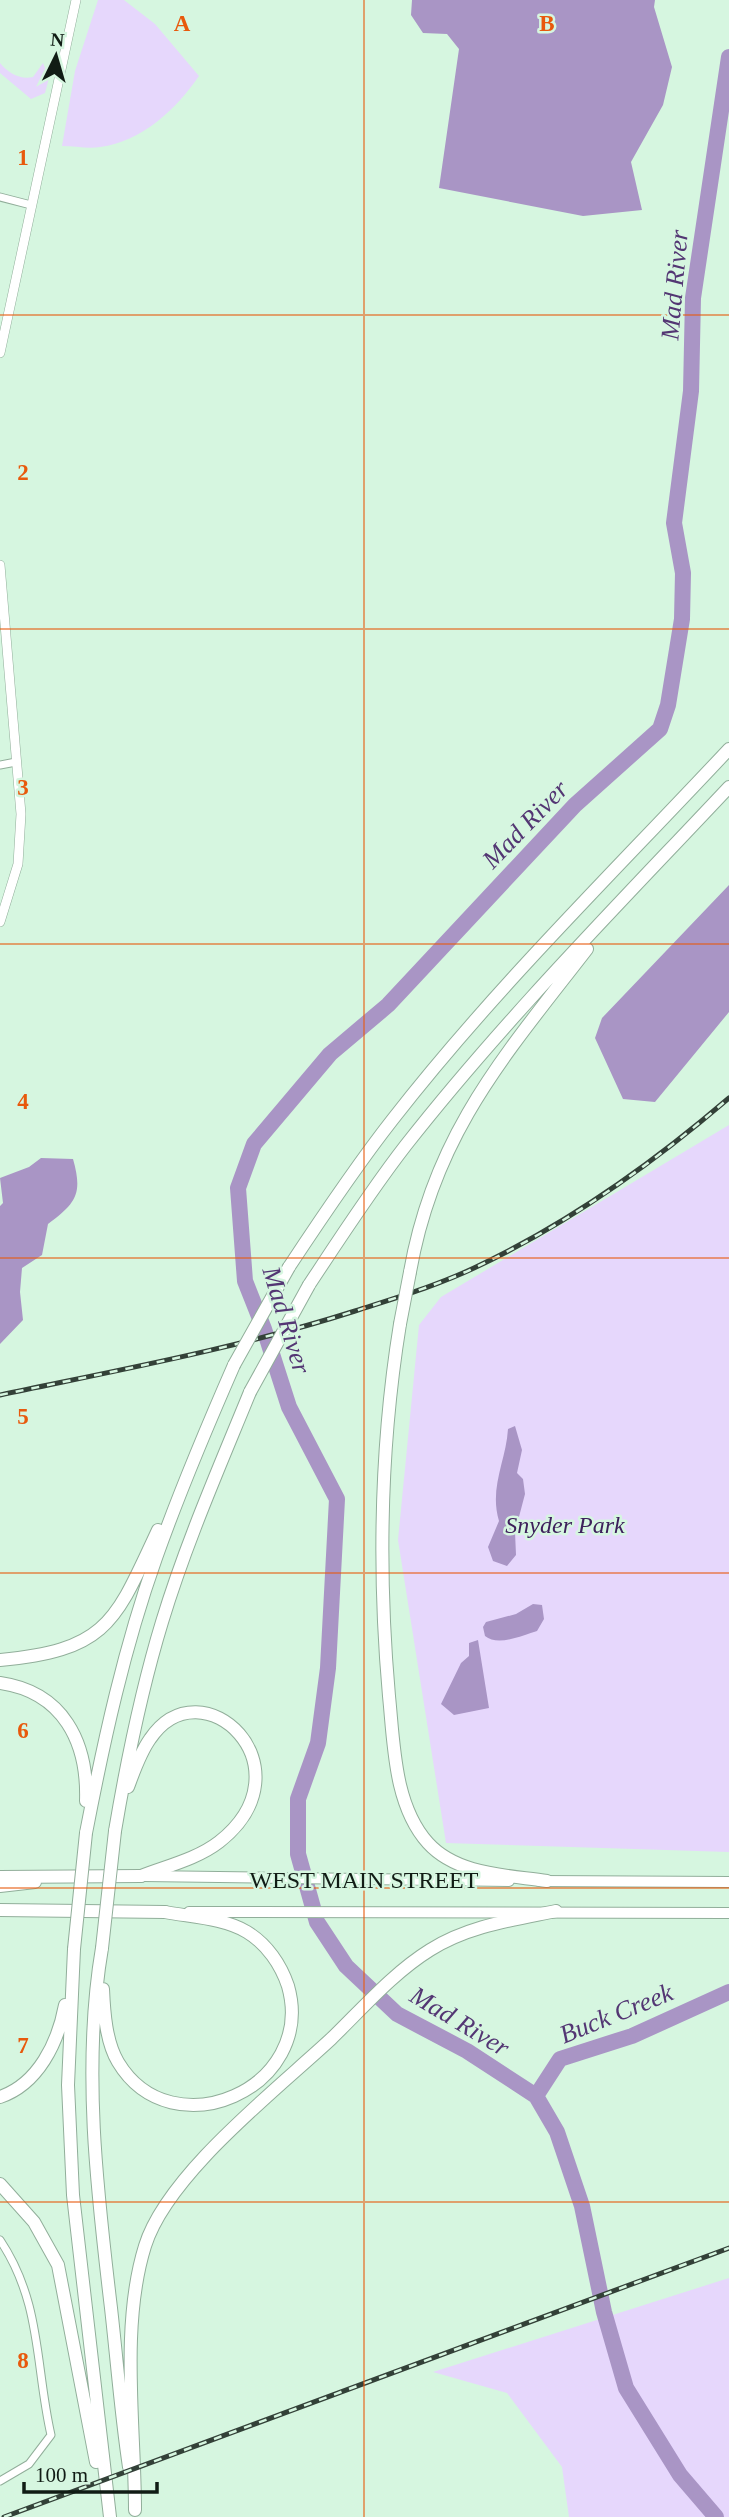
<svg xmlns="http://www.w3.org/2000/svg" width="729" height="2517" viewBox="0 0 729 2517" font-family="'Times New Roman',serif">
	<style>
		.green { fill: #e6d7fc }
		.water { fill: #a995c5 }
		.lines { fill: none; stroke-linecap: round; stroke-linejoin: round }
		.river { stroke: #a995c5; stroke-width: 16 }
		.minor-casing { stroke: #91ae9a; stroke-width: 9 }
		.tertiary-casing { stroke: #91ae9a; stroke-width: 10 }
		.primary-casing { stroke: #91ae9a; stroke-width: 12 }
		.trunk-casing { stroke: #91ae9a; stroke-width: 14 }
		.motorway-casing { stroke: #91ae9a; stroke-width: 14 }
		.minor { stroke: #fff; stroke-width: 7 }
		.tertiary { stroke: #fff; stroke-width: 9 }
		.primary { stroke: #fff; stroke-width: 10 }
		.trunk { stroke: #fff; stroke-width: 12 }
		.motorway { stroke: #fff; stroke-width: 12 }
		.rail-casing { stroke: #334138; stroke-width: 5 }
		.rail { stroke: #d6f6e0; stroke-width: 2.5; stroke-dasharray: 8; stroke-linecap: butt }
		.motorway-bridge-casing { stroke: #91ae9a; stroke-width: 14; stroke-linecap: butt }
		.motorway-bridge { stroke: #fff; stroke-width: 12 }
		.grid { fill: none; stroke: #e8590c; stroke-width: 2; stroke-opacity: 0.55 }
		.labels { text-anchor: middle; stroke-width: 5; stroke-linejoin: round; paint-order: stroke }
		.park-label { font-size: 24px; font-style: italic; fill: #3d205b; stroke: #d6f6e0 }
		.street-label { font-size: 24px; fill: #111c15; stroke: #d6f6e0 }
		.water-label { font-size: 26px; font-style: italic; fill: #533673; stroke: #d6f6e0 }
		.grid-label { font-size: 23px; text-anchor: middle; font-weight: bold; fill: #e8590c; stroke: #d6f6e0; stroke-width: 5; stroke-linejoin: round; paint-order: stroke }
	</style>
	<rect width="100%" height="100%" fill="#d6f6e0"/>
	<path class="green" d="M98 0H124L155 24 199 76C177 108 142 142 100 147 88 149 75 146 62 146L75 71Z
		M0 63C8 73 20 80 33 77L43 63 49 78 45 93 31 99 0 73Z
		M729 1125V1852L446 1843 398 1540 419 1325 441 1297Z
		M729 2278V2517H569L562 2467 507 2393 433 2372Z"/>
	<path class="water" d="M412 0H655L654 7 672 67 663 105 631 162 642 210 583 216 439 188 459 49 447 34 423 33 411 15Z
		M729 885V1012L655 1102 623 1099 595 1038 602 1018Z
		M41 1158 73 1159C83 1194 76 1203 48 1224L42 1255 22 1268 20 1292 23 1320 0 1344V1206L3 1203 0 1178 29 1167Z
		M515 1426 522 1450 517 1473 523 1479 525 1494 515 1532 516 1555 507 1566 493 1561 488 1547 499 1521C489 1488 506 1461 508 1429Z
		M533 1604 542 1605 544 1619 537 1631C523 1635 498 1647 485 1636L483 1627 486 1622 516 1614Z
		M478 1640 489 1708 454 1715 441 1704 461 1663 469 1656V1643Z"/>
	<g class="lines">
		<path class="river" d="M536 2096 560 2059 632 2036 729 1992
			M716 2517 680 2475 626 2388 604 2312 582 2206 557 2132 536 2096 467 2051 397 2014 346 1966 317 1922 298 1854V1799L318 1743 328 1668 337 1499 289 1407 264 1329 245 1281 238 1188 254 1144 330 1054 388 1005 575 805 660 729 668 705 682 619 683 573 674 523 691 391 693 298 729 57"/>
		<g class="minor-casing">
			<path id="minor" d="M0 197 31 205
				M0 765 16 762
				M0 2240C42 2303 35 2365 51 2435L29 2464 0 2481"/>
		</g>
		<g class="tertiary-casing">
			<path id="tertiary" d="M0 353 76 0
				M0 565 21 814 18 864 0 922"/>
		</g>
		<g class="primary-casing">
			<path id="primary" d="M144 1876 509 1881
				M539 1881 729 1882
				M189 1912 729 1913"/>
		</g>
		<g class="trunk-casing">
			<path id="trunk" d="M0 1877 141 1876
				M0 1886 35 1882
				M0 1910 165 1912"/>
		</g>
		<g class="motorway-casing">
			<path id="motorway" d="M289 1267C322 1217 356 1166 393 1119 495 988 616 870 729 749
				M410 1272C434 1134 505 1055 587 949
				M309 1285C340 1238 371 1190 406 1145 505 1019 619 904 729 787
				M400 1324C380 1447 378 1572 389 1696 394 1745 394 1805 428 1843 457 1875 507 1875 547 1881
				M0 1660C108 1650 115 1622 158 1530
				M0 1683C63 1692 88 1742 86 1801
				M128 1787C134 1771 140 1753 150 1739 202 1662 313 1768 219 1842 197 1859 167 1866 141 1876
				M115 1831C127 1760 141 1691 162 1622 186 1543 219 1468 250 1392
				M86 1833C104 1740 124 1648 156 1558 179 1493 206 1429 234 1365
				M0 1877H1
				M102 1948C82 2065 97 2191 111 2308 117 2361 121 2414 129 2467
				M74 1949 68 2085 73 2195 110 2517
				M103 1989C104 2012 106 2042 118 2062 172 2152 317 2088 288 1986 281 1965 267 1944 247 1932 224 1918 191 1917 165 1912
				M0 2097C38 2084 58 2043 65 2005
				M0 2184 34 2222 58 2265 96 2462
				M135 2510C135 2427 120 2326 145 2246 167 2175 275 2091 331 2039 362 2009 393 1973 430 1950 468 1926 512 1920 556 1911"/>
		</g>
		<use href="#minor" class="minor"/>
		<use href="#tertiary" class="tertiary"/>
		<use href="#primary" class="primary"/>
		<use href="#trunk" class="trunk"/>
		<use href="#motorway" class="motorway"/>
		<g class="rail-casing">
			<path id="rail" d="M0 1395C119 1370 239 1348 355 1311 395 1298 436 1286 474 1268 568 1224 651 1165 729 1098
				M4 2517 729 2248"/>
		</g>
		<use href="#rail" class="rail"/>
		<g class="motorway-bridge-casing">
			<path id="motorway-bridge" d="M400 1324 410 1272
				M234 1365 289 1267
				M250 1392 309 1285
				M102 1948 115 1831
				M74 1949 86 1833"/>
		</g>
		<use href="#motorway-bridge" class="motorway-bridge"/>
	</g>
	<path class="grid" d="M364 0V2517M0 315H729M0 629H729M0 944H729M0 1258H729M0 1573H729M0 1888H729M0 2202H729"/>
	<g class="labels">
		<g class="park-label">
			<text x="565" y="1533">Snyder Park</text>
		</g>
		<g class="street-label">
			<text x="364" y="1888">WEST MAIN STREET</text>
		</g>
		<g class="water-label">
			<text transform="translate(674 285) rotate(-85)" y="9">Mad River</text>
			<text transform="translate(525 824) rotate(-46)" y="9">Mad River</text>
			<text transform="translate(287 1320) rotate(73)" y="9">Mad River</text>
			<text transform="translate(616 2013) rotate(-22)" y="9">Buck Creek</text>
			<text transform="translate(460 2021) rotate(31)" y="9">Mad River</text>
		</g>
	</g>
	<g class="grid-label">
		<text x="182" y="31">A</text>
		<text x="547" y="31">B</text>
		<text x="23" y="165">1</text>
		<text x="23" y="480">2</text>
		<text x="23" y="795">3</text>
		<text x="23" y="1109">4</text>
		<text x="23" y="1424">5</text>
		<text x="23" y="1738">6</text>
		<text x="23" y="2053">7</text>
		<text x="23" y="2368">8</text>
	</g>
	<g transform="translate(56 56) rotate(5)" stroke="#d6f6e0" stroke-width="5" paint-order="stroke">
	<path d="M0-5L12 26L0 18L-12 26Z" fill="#111c15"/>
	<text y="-10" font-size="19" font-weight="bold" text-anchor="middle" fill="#111c15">N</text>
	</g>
	<path d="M24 2482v10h133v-10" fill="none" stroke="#111c15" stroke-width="3.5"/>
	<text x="35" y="2482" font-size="21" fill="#111c15" stroke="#d6f6e0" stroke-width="5" paint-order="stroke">100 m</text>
</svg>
